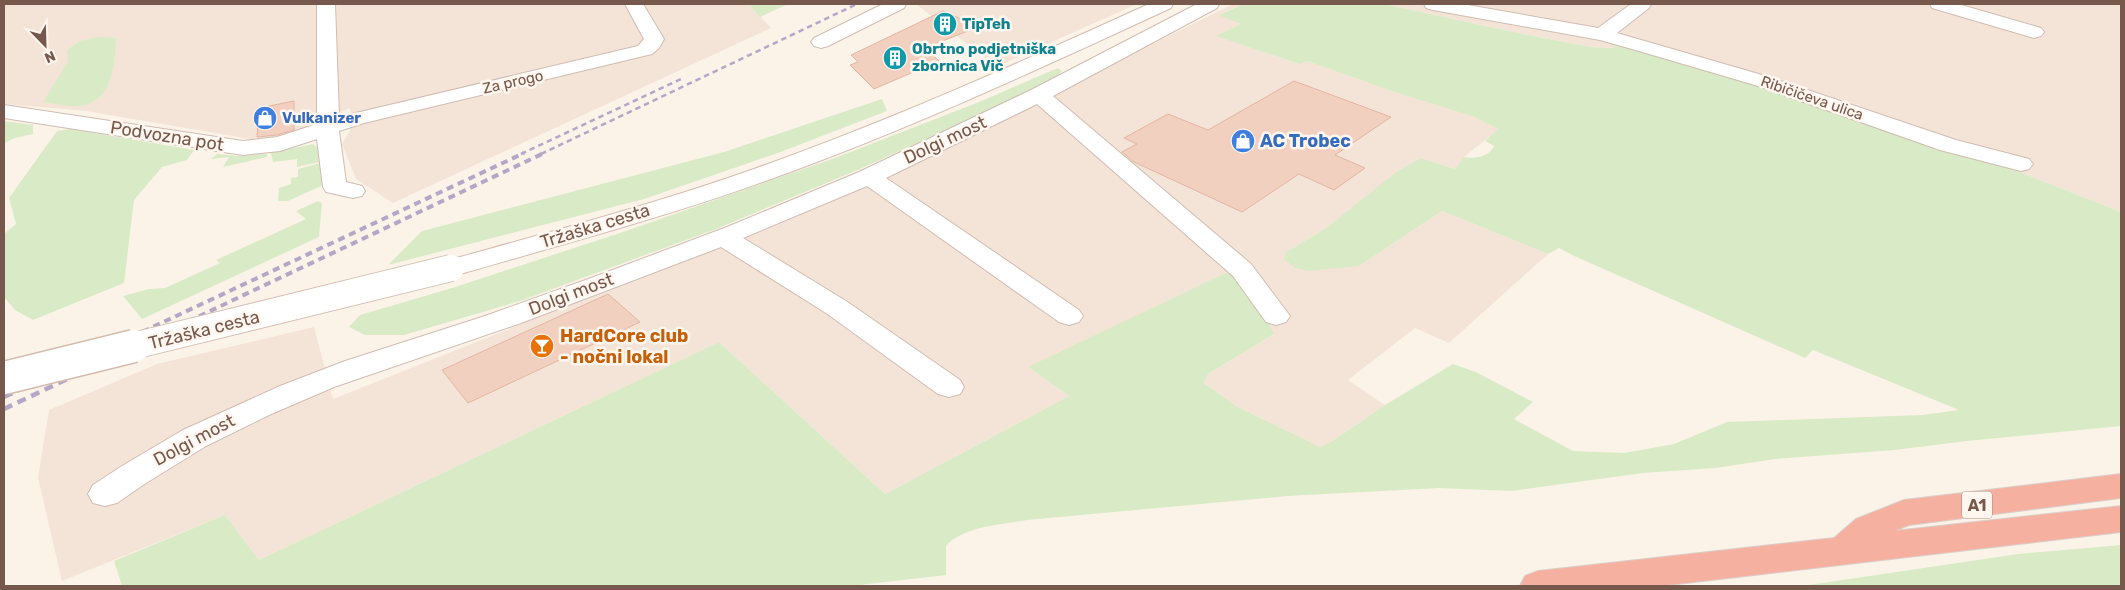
<svg xmlns="http://www.w3.org/2000/svg" width="2125" height="590" viewBox="0 0 2125 590" font-family="Rubik,sans-serif">
	<style>
		.residential { fill: #f4e4d7 }
		.green { fill: #d8ebc6 }
		.building { fill: #f2d0c0; stroke: #e4b5a1 }
		.lines { fill: none; stroke-linecap: round; stroke-linejoin: round }
		.street-casing { stroke: #d1bcb0; stroke-width: 2 }
		.secondary-casing { stroke: #d4bcae; stroke-width: 2 }
		.highway-casing { stroke: #d9d0cd; stroke-width: 2 }
		.street { fill: #fff; fill-rule: evenodd }
		.secondary { fill: #fff; fill-rule: evenodd }
		.highway { fill: #f6b0a0; fill-rule: evenodd }
		.rail-far2 { stroke: #b5a6c7; stroke-width: 2.5; stroke-dasharray: 5.5 4; stroke-linecap: butt }
		.rail-far1 { stroke: #b5a6c7; stroke-width: 4; stroke-dasharray: 7 5; stroke-linecap: butt }
		.rail { stroke: #b5a6c7; stroke-width: 4.5; stroke-dasharray: 9 6; stroke-linecap: butt }
		.secondary-bridge-far1-casing { stroke: #d4bcae; stroke-width: 28; stroke-linecap: butt }
		.secondary-bridge-casing { stroke: #d4bcae; stroke-width: 35; stroke-linecap: butt }
		.secondary-bridge-far1 { stroke: #fff; stroke-width: 26 }
		.secondary-bridge { stroke: #fff; stroke-width: 32 }
		.labels { text-anchor: middle; stroke-width: 5; stroke-linejoin: round; paint-order: stroke }
		.far-culture-label { font-size: 15px; font-weight: bold; fill: #0d838f; stroke: #fff7ef; text-anchor: start }
		.far-street-label { font-size: 15px; fill: #77584c; stroke: #fff7ef }
		.far-shop-label { font-size: 15px; font-weight: bold; fill: #366cbe; stroke: #fff7ef; text-anchor: start }
		.shield { fill: #fff7ef; stroke: #a0887d; stroke-width: 1 }
		.shield-label { font-size: 16px; font-weight: bold; fill: #77584c }
		.street-label { font-size: 18px; fill: #77584c; stroke: #fff7ef }
		.shop-label { font-size: 18px; font-weight: bold; fill: #366cbe; stroke: #fff7ef; text-anchor: start }
		.food-label { font-size: 18px; font-weight: bold; fill: #c56008; stroke: #fff7ef; text-anchor: start }
	</style>
	<rect width="100%" height="100%" fill="#fcf3e8"/>
	<path class="residential" d="M4 4H749L771 28 393 203 356 179 342 144 350 131V108L294 133 256 140 86 111 4 104Z
		M916 4H1137L996 67Z
		M1233 4H1244L1219 14 1242 24 1217 36 1298 64 1307 61 1391 91 1474 117 1499 129 1464 157 1455 169 1421 158 1329 226 1285 253 1359 266 1442 211 1548 254 1449 343 1415 328 1348 380 1385 405 1331 442 1320 447 1236 406 1204 383 1208 374 1274 334 1028 367 1069 396 885 494 719 342 259 560 225 515 62 581 38 478 49 410 157 364 314 327 333 399 662 268 1084 78Z
		M1384 4H2121V212L1999 164 1618 46 1611 48 1591 47 1523 34Z"/>
	<path class="green" d="M749 4H788L760 17Z
		M1244 4H1384L1523 34 1591 47 1611 48 1618 46 1667 56 1999 164 2121 212V426L1967 441 1895 450 1775 459 1716 468 1643 473 1511 491 1439 488 1288 496 1027 520C1001 525 964 526 946 546V575L851 586H122L114 561 225 515 259 560 719 342 885 494 1069 396 1028 367 1230 271 1264 313 1274 334 1208 374 1204 383 1236 406 1320 447 1331 442 1385 405 1453 364 1476 372 1533 402 1514 419 1573 451 1624 453 1674 444 1727 422 1922 415 1959 410 1813 350 1805 358 1572 255 1559 248 1548 254 1442 211 1359 266 1309 271 1295 268 1284 259 1285 253 1329 226 1395 173 1421 158 1455 169 1464 157C1475 159 1489 157 1494 146L1485 141 1498 129 1474 117 1391 91 1307 61 1299 64 1216 36 1241 24 1218 15Z
		M100 37 116 38C115 65 112 104 78 106 67 107 54 103 43 102L68 61 67 50 80 41Z
		M1058 68 1062 71 1059 75 990 110 860 169 716 229 520 301 404 335H365L349 327 360 315 452 288 626 231 835 158 979 102Z
		M882 99 887 111 778 153 644 199 388 265 422 231 724 152Z
		M4 121 33 125V134L15 138 4 143Z
		M71 129 194 150 187 160 162 167 134 200 124 283 33 320 15 310 4 297V234L16 224 9 198 57 131Z
		M313 144 318 148 320 162 297 167V159L273 162 271 153Z
		M217 154 237 156 267 154V157L223 167 229 157 211 159Z
		M320 163 324 184 321 186 288 201H278L279 188 291 184V178L298 177V169Z
		M318 201 322 203 319 237 142 319 123 296 149 289 165 288 220 263 216 260 306 219 296 211Z
		M2121 545V586H1802L2018 554Z"/>
	<path class="building" d="M943 11 978 27 925 48 939 61 874 89 850 65 858 62 851 55Z
		M1294 81 1391 117 1335 155 1365 168 1334 190 1299 174 1242 212 1134 162 1122 152 1137 144 1124 138 1168 114 1208 130Z
		M294 101V130L277 135 257 137 259 108Z
		M608 294 640 322 468 403 442 370Z"/>
	<g class="lines">
		<g class="street-casing">
			<path id="street" d="M317 4H335L339 117 638 46 644 39 625 4H643L664 39 659 48 652 54 364 123 339 131 346 182 362 186 365 191 362 196 353 198 326 192 323 187 317 139 280 151 243 155 4 118V105L243 141 277 137 317 124Z
				M883 4H906L904 8 828 46 821 48 814 46 811 42 814 38Z
				M1197 4H1219L1217 8 1053 96 1251 264 1290 316 1286 322 1276 325 1266 322 1233 276 1037 104 886 178 1079 310 1083 316 1079 322 1069 325 1059 322 867 186 743 238 846 301 960 380 964 387 960 394 949 397 938 394 826 313 721 247 521 323 334 387 269 415 206 446 146 483 117 503 105 506 93 503 88 494 93 485 122 466 183 430 280 386 345 361 482 317 591 278 727 227 859 172 1031 90Z
				M1424 4H1462L1598 28 1631 4H1651L1649 8 1617 33 1769 77 1956 140 2029 159 2033 164 2029 169 2021 171 1940 150 1755 85 1632 49 1600 40 1433 10 1426 8Z
				M1930 4H1958L2041 28 2044 32 2041 36 2034 38 1932 8Z"/>
		</g>
		<g class="secondary-casing">
			<path id="secondary" d="M1149 4H1173L1171 8C1039 69 907 130 771 179 669 216 564 244 460 274L451 276 442 274 438 268 442 262C546 233 652 205 754 169 889 121 1019 63 1149 4Z"/>
		</g>
		<g class="highway-casing">
			<path id="highway" d="M2121 474V498L1909 525 1894 531 2121 506V532L1660 586H1520L1525 576 1538 571 1834 538 1856 519 1904 500Z"/>
		</g>
		<use href="#street" class="street"/>
		<use href="#secondary" class="secondary"/>
		<use href="#highway" class="highway"/>
		<path class="rail-far2" d="M521 154 681 79
			M541 154 857 4"/>
		<path class="rail-far1" d="M110 347 524 153
			M134 347 544 153"/>
		<path class="rail" d="M4 397 113 346
			M4 409 137 346"/>
		<g class="secondary-bridge-far1-casing">
			<path id="secondary-bridge-far1" d="M129 347 451 268"/>
		</g>
		<g class="secondary-bridge-casing">
			<path id="secondary-bridge" d="M4 378 134 346"/>
		</g>
		<use href="#secondary-bridge-far1" class="secondary-bridge-far1"/>
		<use href="#secondary-bridge" class="secondary-bridge"/>
	</g>
	<defs>
		<g id="building-disc" transform="scale(1.25)"><circle r="9.5" fill="#0f9aa8" stroke="#fff7ef"/><path d="M-4-6H4V6H1V3H-1V6H-4ZM-2.5-4.3h1.7v1.8h-1.7ZM.8-4.3h1.7v1.8H.8ZM-2.5-1h1.7V.8h-1.7ZM.8-1h1.7V.8H.8Z" fill="#fff"/></g>
		<g id="shop-disc" transform="scale(1.25)"><circle r="9.5" fill="#3f7fe0" stroke="#fff7ef"/><path d="M-5-2.5h2.3a2.7 3.5 0 0 1 5.4 0H5L5.5 6h-11ZM-1.5-2.5h3a1.5 2.3 0 0 0-3 0Z" fill="#fff"/></g>
		<g id="bar-disc" transform="scale(1.25)"><circle r="9.5" fill="#e8710a" stroke="#fff7ef"/><path d="M-6-5H6L.8 .8V4.5H3.5V6h-7V4.5H-.8V.8Z" fill="#fff"/></g>
	</defs>
	<g fill-rule="evenodd">
		<use href="#building-disc" x="945" y="24"/>
		<use href="#building-disc" x="895" y="58"/>
		<use href="#shop-disc" x="265" y="118"/>
		<use href="#shop-disc" x="1243" y="141"/>
		<use href="#bar-disc" x="542" y="346"/>
	</g>
	<g class="labels">
		<g class="far-culture-label">
			<text x="962" y="29">TipTeh</text>
			<text x="912" y="54">Obrtno podjetniška<tspan x="912" dy="17">zbornica Vič</tspan></text>
		</g>
		<g class="far-street-label">
			<text transform="translate(513 82) rotate(-13)" y="5">Za progo</text>
			<text transform="translate(1812 98) rotate(19)" y="5">Ribičičeva ulica</text>
		</g>
		<g class="far-shop-label">
			<text x="282" y="123">Vulkanizer</text>
		</g>
		<rect class="shield" x="1962" y="491.5" width="30" height="27" rx="4"/>
		<g class="shield-label">
			<text x="1977" y="511">A1</text>
		</g>
		<g class="street-label">
			<text transform="translate(167 136) rotate(9)" y="6">Podvozna pot</text>
			<text transform="translate(945 140) rotate(-25)" y="6">Dolgi most</text>
			<text transform="translate(595 226) rotate(-17)" y="6">Tržaška cesta</text>
			<text transform="translate(571 294) rotate(-21)" y="6">Dolgi most</text>
			<text transform="translate(204 330) rotate(-14)" y="6">Tržaška cesta</text>
			<text transform="translate(194 440) rotate(-28)" y="6">Dolgi most</text>
		</g>
		<g class="shop-label">
			<text x="1260" y="147">AC Trobec</text>
		</g>
		<g class="food-label">
			<text x="560" y="342">HardCore club<tspan x="560" dy="21">- nočni lokal</tspan></text>
		</g>
	</g>
	<rect width="2125" height="590" fill="none" stroke="#77584c" stroke-width="10"/>
	<g transform="translate(45 45) rotate(157)" stroke="#fff7ef" stroke-width="4" paint-order="stroke">
	<path d="M0-4L9 19L0 12L-9 19Z" fill="#77584c"/>
	<text y="-8" font-size="14" font-weight="bold" text-anchor="middle" fill="#77584c">N</text>
	</g>
</svg>
